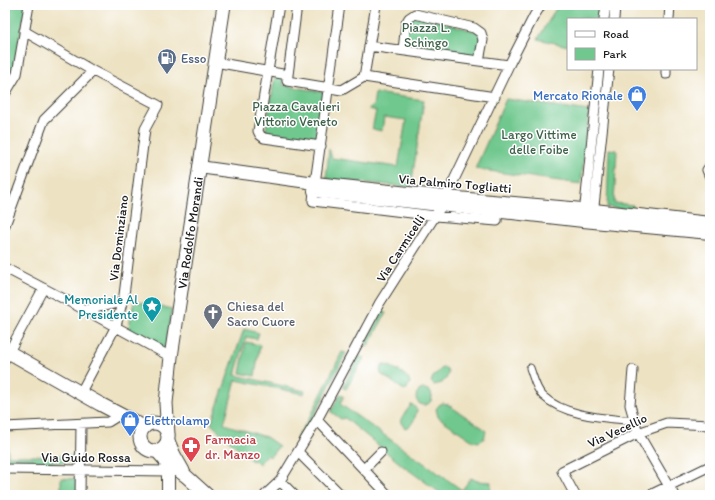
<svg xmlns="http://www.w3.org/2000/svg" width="715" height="500" viewBox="0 0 715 500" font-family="Itim,sans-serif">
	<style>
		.green { fill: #70c88e; stroke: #467255 }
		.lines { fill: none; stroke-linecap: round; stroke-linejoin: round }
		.pedestrian-casing { stroke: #3b3a35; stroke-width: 9 }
		.minor-casing { stroke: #3b3a35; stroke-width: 11 }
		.tertiary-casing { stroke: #3b3a35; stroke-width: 14 }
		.secondary-casing { stroke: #3b3a35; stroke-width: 15 }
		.pedestrian { stroke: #fff; stroke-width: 7 }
		.minor { stroke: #fff; stroke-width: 9 }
		.tertiary { stroke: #fff; stroke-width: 12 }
		.secondary { stroke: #fff; stroke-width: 13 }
		.labels { text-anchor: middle; stroke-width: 3; stroke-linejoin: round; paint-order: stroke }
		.park-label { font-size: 13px; fill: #3e614a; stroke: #fff }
		.service-label { font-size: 13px; fill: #4e5e75; stroke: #fff; text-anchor: start }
		.shop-label { font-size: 13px; fill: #366cbe; stroke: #fff; text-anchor: end }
		.street-label { font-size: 13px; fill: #1c1c1c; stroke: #fff }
		.culture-label { font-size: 13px; fill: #0d838f; stroke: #fff; text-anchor: end }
		.worship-label { font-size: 13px; fill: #5b616d; stroke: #fff; text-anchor: start }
		.health-label { font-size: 13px; fill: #be3a42; stroke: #fff; text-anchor: start }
	</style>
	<rect width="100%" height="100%" fill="#fff"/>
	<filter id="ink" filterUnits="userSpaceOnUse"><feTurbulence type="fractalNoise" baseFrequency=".025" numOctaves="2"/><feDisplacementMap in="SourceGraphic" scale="8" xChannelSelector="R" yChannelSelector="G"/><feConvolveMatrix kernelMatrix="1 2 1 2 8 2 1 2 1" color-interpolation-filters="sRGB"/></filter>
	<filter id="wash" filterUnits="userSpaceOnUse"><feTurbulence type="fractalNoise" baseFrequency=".012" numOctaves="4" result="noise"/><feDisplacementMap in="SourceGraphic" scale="16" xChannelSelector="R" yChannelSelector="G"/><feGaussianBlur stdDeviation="0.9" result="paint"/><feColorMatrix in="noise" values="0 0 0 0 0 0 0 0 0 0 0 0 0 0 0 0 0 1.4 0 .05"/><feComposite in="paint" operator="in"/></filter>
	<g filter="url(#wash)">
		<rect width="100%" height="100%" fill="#ede2c2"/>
		<path class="green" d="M5 5H26L13 75 5 70Z
			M558 5H600L599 19H568V46L538 39Z
			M415 14 481 33 479 61 403 50 406 23Z
			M275 76 284 77 283 85 326 93 319 143 265 135Z
			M375 93 424 100 411 187 326 179 329 149 332 158 398 167 406 120 384 117 382 131 372 129 376 111 368 109 373 106Z
			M506 99 589 111 581 184 475 169Z
			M609 149 617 150 614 203 633 205V211L607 207Z
			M134 301 172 309 165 351 128 331Z
			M383 310 386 313 368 346 365 345Z
			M244 329 259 333 257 339 246 337 235 375 305 391 304 394 236 380 224 424 266 437 279 446 270 457 267 455 259 464 255 460 252 461 211 424Z
			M246 342 260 345 255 376 240 373Z
			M342 352 346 353 313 418 300 440 296 438 310 417Z
			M359 356 364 358 346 389 343 387Z
			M383 365C391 365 409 375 410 383L406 390H404L381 374 380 370Z
			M443 367 447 369C450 375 446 379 442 383L434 385 431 382 433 377Z
			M416 397a8 8 0 1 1 16 0a8 8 0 1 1-16 0Z
			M340 394 344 396 340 404 462 490 471 478 477 481 491 482 490 495H443L439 492 403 466 345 418 341 419 331 412Z
			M443 403 447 404 483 428 486 431 484 439 479 442 473 441 438 417 436 409 440 404Z
			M412 404 417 410C415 418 413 426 405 428L401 423C402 416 407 410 412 404Z
			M5 433H7L8 456H76V462L5 463Z
			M61 478 78 479V495H61Z"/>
	</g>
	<g filter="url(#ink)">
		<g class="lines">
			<g class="pedestrian-casing">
				<path id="pedestrian" d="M530 368C533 376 536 390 543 396 565 417 607 418 635 421"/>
			</g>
			<g class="minor-casing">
				<path id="minor" d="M279 5 258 131 260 135 264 138 321 146
					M604 19 606 5
					M614 19 615 5
					M669 19 670 5
					M24 31 93 71 158 105 145 129 124 295 116 326 81 392
					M369 46 479 61 483 40 481 33 474 28 415 14 409 18 406 23 403 50
					M479 61 509 65
					M215 62 288 75 287 81 342 90 364 77 495 97
					M666 74V69
					M288 75 297 5
					M364 77 376 5
					M5 94 17 74 29 5
					M710 166 707 170 710 177
					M315 183 340 5
					M314 191 313 201 436 216 497 221 498 206
					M584 215 599 69
					M593 215 609 69
					M5 225 44 120 93 71
					M5 268 85 310 171 357
					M85 310 122 302
					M5 359 43 289
					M633 370 630 405 638 433 674 495
					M317 420 388 495
					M5 427 108 422 116 417
					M298 452 341 495
					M5 469 168 471
					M364 469 381 452
					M280 481 294 495
					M80 495 81 424
					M265 495 280 481 317 420 379 304 442 205 509 65 534 16 541 5
					M575 495 562 471 638 433 667 423 710 425
					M650 495 710 466"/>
			</g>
			<g class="tertiary-casing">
				<path id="tertiary" d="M199 167 315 183 446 197 594 210 710 223
					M315 183 314 191 583 221 710 233
					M165 460 168 471V495"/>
			</g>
			<g class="secondary-casing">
				<g id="secondary">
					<path d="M5 350 100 404 144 427"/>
					<circle cx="154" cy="437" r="14"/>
					<path id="s1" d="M168 435 166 403 171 357 224 5"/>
					<path d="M168 441 174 455 183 471"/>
					<path d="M157 451 165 460 186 476 207 495"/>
				</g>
			</g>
			<use href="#pedestrian" class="pedestrian"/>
			<use href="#minor" class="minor"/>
			<use href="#tertiary" class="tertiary"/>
			<use href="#secondary" class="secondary"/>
		</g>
	</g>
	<defs>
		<g id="fuel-pin" transform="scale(1)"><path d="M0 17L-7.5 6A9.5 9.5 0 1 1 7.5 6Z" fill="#5c6f8a" stroke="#fff"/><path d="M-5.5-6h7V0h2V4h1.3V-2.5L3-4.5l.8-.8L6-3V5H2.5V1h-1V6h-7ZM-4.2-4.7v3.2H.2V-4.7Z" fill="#fff"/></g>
		<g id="shop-pin" transform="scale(1)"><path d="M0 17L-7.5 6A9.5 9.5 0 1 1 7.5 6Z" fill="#3f7fe0" stroke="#fff"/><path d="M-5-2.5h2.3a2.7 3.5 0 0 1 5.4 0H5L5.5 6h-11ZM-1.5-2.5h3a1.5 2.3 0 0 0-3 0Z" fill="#fff"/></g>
		<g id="sight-pin" transform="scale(1)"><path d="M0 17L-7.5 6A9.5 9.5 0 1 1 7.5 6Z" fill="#0f9aa8" stroke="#fff"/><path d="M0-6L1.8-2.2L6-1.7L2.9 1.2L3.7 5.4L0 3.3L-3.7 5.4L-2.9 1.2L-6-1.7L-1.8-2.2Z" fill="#fff"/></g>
		<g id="church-pin" transform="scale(1)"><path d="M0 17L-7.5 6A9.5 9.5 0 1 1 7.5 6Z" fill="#6b7280" stroke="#fff"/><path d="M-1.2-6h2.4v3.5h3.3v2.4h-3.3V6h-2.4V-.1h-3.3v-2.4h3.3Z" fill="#fff"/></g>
		<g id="pharmacy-pin" transform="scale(1)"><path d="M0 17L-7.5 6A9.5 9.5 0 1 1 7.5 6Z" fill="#e0444e" stroke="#fff"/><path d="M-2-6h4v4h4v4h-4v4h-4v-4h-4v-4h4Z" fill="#fff"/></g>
	</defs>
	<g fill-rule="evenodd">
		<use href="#fuel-pin" x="167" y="58"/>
		<use href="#shop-pin" x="637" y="95"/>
		<use href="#sight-pin" x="152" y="306"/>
		<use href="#church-pin" x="213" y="313"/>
		<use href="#shop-pin" x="130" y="420"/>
		<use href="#pharmacy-pin" x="191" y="446"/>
	</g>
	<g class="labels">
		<g class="park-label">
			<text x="426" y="32">Piazza L.<tspan x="426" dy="15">Schingo</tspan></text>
			<text x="296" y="111">Piazza Cavalieri<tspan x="296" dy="15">Vittorio Veneto</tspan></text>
			<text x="539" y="139">Largo Vittime<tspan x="539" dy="15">delle Foibe</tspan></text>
		</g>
		<g class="service-label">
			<text x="181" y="63">Esso</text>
		</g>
		<g class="shop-label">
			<text x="623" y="100">Mercato Rionale</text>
			<text x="144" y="425" text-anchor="start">Elettrolamp</text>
		</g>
		<g class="street-label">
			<text transform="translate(455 183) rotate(5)" y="5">Via Palmiro Togliatti</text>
			<text dy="5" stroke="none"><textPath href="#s1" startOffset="204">Via Rodolfo Morandi</textPath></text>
			<text transform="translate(118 238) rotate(-83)" y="5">Via Dominziano</text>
			<text transform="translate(400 248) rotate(-57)" y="5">Via Carmicelli</text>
			<text transform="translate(617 430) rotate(-25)" y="5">Via Vecellio</text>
			<text x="86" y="462">Via Guido Rossa</text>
		</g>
		<g class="culture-label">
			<text x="138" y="304">Memoriale Al<tspan x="138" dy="15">Presidente</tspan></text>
		</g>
		<g class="worship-label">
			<text x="227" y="311">Chiesa del<tspan x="227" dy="15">Sacro Cuore</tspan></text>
		</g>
		<g class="health-label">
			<text x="205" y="444">Farmacia<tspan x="205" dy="15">dr. Manzo</tspan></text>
		</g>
	</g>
	<rect width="715" height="500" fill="none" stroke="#fff" stroke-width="20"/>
	<rect x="567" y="18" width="130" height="52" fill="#ffffff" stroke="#a4a4a4"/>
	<rect x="575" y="31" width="20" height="6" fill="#ffffff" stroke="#a4a4a4"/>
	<text x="603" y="38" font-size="12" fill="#1c1c1c">Road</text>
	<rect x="575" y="48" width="20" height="12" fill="#70c88e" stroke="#a4a4a4"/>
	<text x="603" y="58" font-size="12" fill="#1c1c1c">Park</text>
</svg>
